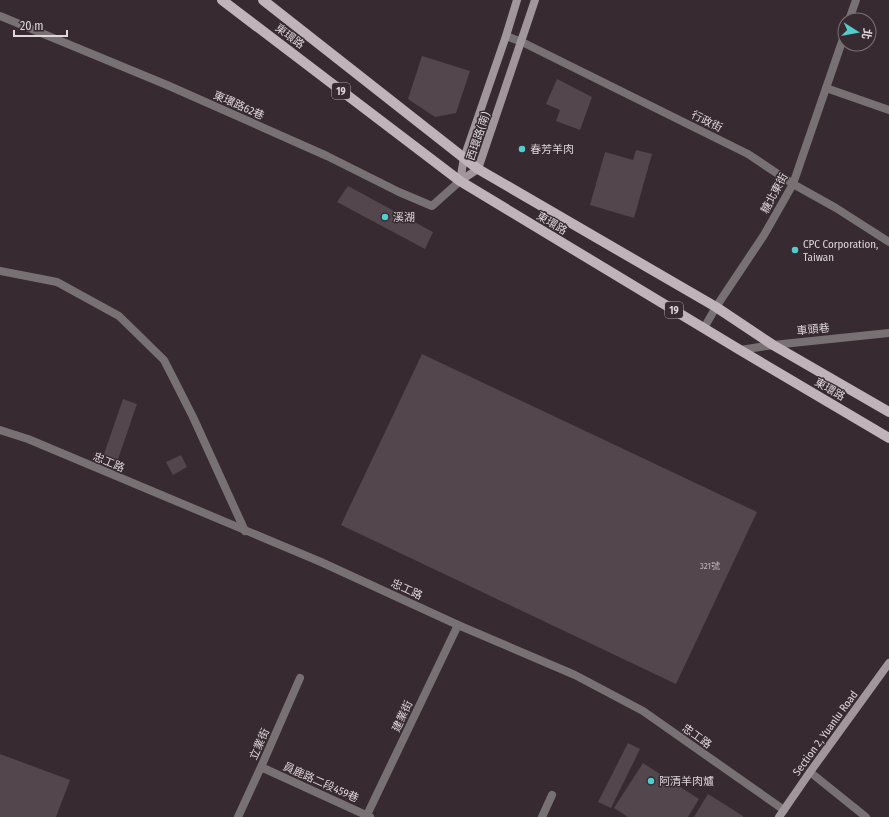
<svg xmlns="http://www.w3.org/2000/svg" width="889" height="817" viewBox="0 0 889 817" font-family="'Fira Sans Condensed','Noto Sans TC',sans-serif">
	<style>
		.building { fill: #53464c }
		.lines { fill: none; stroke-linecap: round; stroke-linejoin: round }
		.service { stroke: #787174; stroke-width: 8 }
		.minor { stroke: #787174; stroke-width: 8 }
		.secondary { stroke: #a0969b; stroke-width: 8 }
		.primary { stroke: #c0b3b9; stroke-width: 10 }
		.poi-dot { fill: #52cdcd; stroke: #372b31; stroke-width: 1.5 }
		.labels { text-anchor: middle; stroke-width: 3; stroke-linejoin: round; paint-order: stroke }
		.number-label { font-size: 9px; fill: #bcb3b7 }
		.shield { fill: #372b31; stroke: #ada3a8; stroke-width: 1 }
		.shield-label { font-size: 10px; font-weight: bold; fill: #dfd7db }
		.street-label { font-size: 11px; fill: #dfd7db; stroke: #372b31 }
		.poi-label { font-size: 11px; fill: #dfd7db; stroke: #372b31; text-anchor: start }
	</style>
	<rect width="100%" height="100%" fill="#372b31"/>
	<path class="building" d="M422 56 470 71 456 113 435 117 408 99Z
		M557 79 592 97 580 130 556 121 560 110 546 104Z
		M636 150 652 154 634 218 590 205 605 152 633 160Z
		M348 186 433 232 425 249 337 202Z
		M422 354 757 512 676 684 341 525Z
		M123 399 137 404 117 462 103 457Z
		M181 455 187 467 173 475 166 462Z
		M628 743 640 749 611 808 598 802Z
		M0 754 70 780 56 817H0Z
		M643 763 699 799 688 817H628L614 808Z
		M708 794 743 816V817H694Z"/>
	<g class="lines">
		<path class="service" d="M0 16 167 85 327 156 399 192 432 206 460 181
			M826 88 889 110
			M0 271 57 282 119 316 164 360 193 417 245 531
			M740 350 773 345 889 333
			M261 767 370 817
			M810 772 866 817
			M238 817 261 767 300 678
			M366 817 458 625
			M542 817 552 795"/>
		<path class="minor" d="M849 20 856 0
			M506 36 522 42 748 154 793 184 836 208 889 242
			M704 328 716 307 764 235 793 184 845 33
			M0 430 28 439 321 562 458 625 575 675 643 711 784 810"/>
		<path class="secondary" d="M460 181 478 169 535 0
			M460 181 464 158 506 36 517 0
			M779 817 810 772 889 663"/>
		<path class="primary" d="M222 0 460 181 740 350 889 438
			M263 0 478 169 716 307 773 345 889 412"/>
	</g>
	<g class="poi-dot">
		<circle cx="522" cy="149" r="4"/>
		<circle cx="385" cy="217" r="4"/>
		<circle cx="795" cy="250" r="4"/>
		<circle cx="651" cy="781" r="4"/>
	</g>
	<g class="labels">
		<g class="number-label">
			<text x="710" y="569">321號</text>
		</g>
		<g class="shield">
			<rect x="332" y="83" width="18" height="16" rx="3"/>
			<rect x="665" y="302" width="18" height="16" rx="3"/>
		</g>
		<g class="shield-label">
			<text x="341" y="95">19</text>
			<text x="674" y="314">19</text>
		</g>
		<g class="street-label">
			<text transform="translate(290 36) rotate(37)" y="4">東環路</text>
			<text transform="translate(239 105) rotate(24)" y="4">東環路62巷</text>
			<text transform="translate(707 121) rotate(26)" y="4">行政街</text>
			<text transform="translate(478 136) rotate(-71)" y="4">西環路(南)</text>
			<text transform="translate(774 193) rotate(-62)" y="4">糖北東街</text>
			<text transform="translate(552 223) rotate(31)" y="4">東環路</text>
			<text transform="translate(813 329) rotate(-6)" y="4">車頭巷</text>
			<text transform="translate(830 389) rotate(30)" y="4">東環路</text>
			<text transform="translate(109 462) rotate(23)" y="4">忠工路</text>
			<text transform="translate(407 589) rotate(25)" y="4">忠工路</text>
			<text transform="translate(402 716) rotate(-65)" y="4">建業街</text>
			<text transform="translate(825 733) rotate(-54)" y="4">Section 2, Yuanlu Road</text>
			<text transform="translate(697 736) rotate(35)" y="4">忠工路</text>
			<text transform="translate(259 744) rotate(-66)" y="4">立業街</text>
			<text transform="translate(321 782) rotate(24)" y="4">員鹿路二段459巷</text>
		</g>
		<g class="poi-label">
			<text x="530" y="153">春芳羊肉</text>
			<text x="393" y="221">溪湖</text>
			<text x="803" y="248">CPC Corporation,<tspan x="803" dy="13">Taiwan</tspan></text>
			<text x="659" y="785">阿清羊肉爐</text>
		</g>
	</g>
	<g transform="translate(857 32) rotate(101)"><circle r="19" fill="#372b31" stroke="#7a7075"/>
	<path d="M0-3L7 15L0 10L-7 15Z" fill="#52cdcd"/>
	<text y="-6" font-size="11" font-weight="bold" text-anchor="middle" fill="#dfd7db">北</text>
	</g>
	<path d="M14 30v6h53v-6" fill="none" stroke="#dfd7db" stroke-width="2"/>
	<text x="20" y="30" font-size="12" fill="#dfd7db" stroke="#372b31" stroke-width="3" paint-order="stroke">20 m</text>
</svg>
